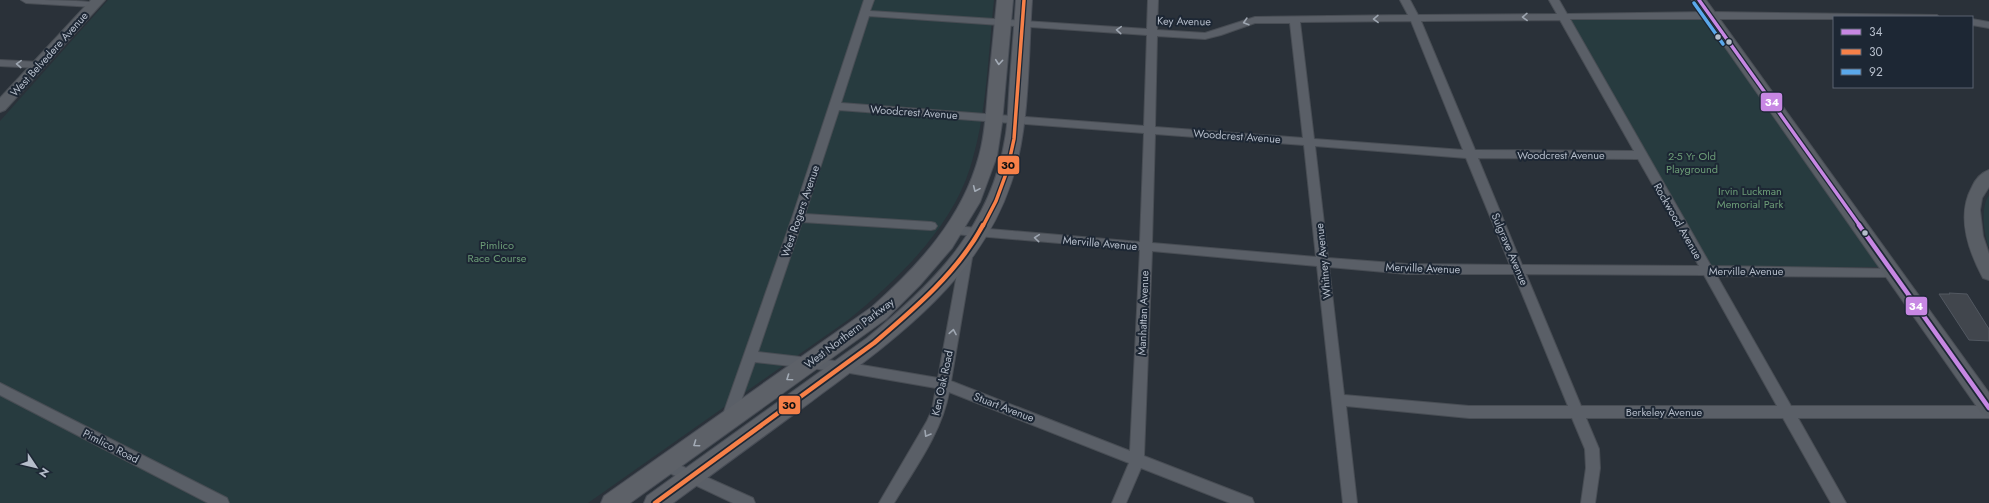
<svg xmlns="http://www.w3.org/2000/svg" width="1989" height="503" viewBox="0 0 1989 503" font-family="Jost,sans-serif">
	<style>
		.green { fill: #273b3f }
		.building { fill: #41464d; stroke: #525861 }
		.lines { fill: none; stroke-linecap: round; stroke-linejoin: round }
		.street-casing { stroke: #484d54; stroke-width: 2 }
		.secondary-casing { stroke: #484d54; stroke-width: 2 }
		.primary-casing { stroke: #484d56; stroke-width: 2 }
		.street { fill: #5a5f67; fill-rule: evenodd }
		.secondary { fill: #595e65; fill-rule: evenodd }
		.primary { fill: #5d6168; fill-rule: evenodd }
		.bus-1-far1-casing { stroke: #1d2734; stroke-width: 6 }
		.bus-1-casing { stroke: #1d2734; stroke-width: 8 }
		.bus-2-far1-casing { stroke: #1d2734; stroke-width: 6 }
		.bus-2-casing { stroke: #1d2734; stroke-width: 8 }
		.bus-3-casing { stroke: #1d2734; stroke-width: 6 }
		.bus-1-far1 { stroke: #c787e3; stroke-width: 3.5 }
		.bus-1 { stroke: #c787e3; stroke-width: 4.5 }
		.bus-2-far1 { stroke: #f78048; stroke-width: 3.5 }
		.bus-2 { stroke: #f78048; stroke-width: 4.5 }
		.bus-3 { stroke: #5aa8eb; stroke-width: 3.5 }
		.oneway { stroke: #9ea6b1 }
		.oneway2 { stroke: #a3abb6 }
		.bus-dot { fill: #b5bdca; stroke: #1d2734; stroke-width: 1.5 }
		.labels { text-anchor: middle; stroke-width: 4; stroke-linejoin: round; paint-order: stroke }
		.street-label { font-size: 11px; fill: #b5bdca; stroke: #1d2734 }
		.park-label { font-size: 11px; fill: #6b9b76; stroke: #1d2734 }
		.line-badge { stroke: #1d2734; stroke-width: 1.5 }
		.badge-label { font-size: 11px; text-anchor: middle; font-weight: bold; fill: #fff }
		.pale-badge-label { font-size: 11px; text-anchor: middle; font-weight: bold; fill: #111 }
	</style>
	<rect width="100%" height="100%" fill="#2a3139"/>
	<path class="green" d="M108 0H994C988 55 987 115 970 168 951 229 896 281 848 320L588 503H0V121Z
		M1707 17 1884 267H1710L1569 19Z
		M1989 195V248C1984 233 1980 208 1989 195Z"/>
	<path class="building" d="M1949 293 1967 294 1989 329V341L1969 340 1939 294H1950Z"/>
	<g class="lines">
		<g class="street-casing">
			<path id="street" d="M21 0C34 0 93 0 99 4L94 7 26 3Z
				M864 0H874L870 11 1147 29 1148 0H1158L1157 30 1205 33 1255 17 1408 15 1400 0H1410L1418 15 1557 14 1549 0H1559L1567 14 1710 12 1937 15 1939 17H1834V19H1570L1711 266 1897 269 1899 272 1897 275 1893 277 1717 276 1791 406H1989V418H1798L1846 503H1831L1783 418H1586L1599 449 1600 468 1595 503H1581L1586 468 1585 449 1572 418H1469L1346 406 1357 503H1343L1317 266 1152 251 1144 456 1252 498 1254 503H1230L1141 468 1126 503H1112L1129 463 949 392C942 432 915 468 894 503H879L927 421 932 410 936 388 844 372 755 362 733 424 728 426 723 424 721 420 792 218ZM869 16 1147 35 1144 126 841 103ZM1560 20 1634 151 1475 150 1421 21ZM1411 21 1463 150 1314 139 1300 22ZM1255 23H1290L1303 138 1155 127 1157 36 1205 39 1221 35ZM839 110 1144 133 1140 242 954 226 950 227 948 230 950 233 954 234 1140 250 1130 451 951 381 973 252 971 249H963L961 252 938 378 844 362 758 352 802 222 931 230 935 229 937 226 935 223 931 222 805 214ZM1155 134 1304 145 1316 257 1152 243ZM1315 146 1466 158 1510 265 1407 264 1328 258ZM1478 158 1638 159 1699 266 1522 265ZM1329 267 1407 274H1514L1568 406H1469L1344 395ZM1526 274 1704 275 1777 406H1581Z
				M1972 19 1989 22V28L1972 25Z
				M0 60 39 62 44 65 39 68 0 66Z
				M0 383 227 498 229 503H208L0 395Z
				M666 459 753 498 755 503H733L661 469 659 465 661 461Z"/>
		</g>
		<g class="secondary-casing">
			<path id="secondary" d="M91 0H105L5 110 0 112V98Z
				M1692 0H1706L1989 393V416L1982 414Z
				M1989 170V187L1982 198 1980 210 1983 236 1989 254V280L1983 278C1968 250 1956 216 1972 187 1975 180 1981 173 1989 170Z"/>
		</g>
		<g class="primary-casing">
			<path id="primary" d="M997 0H1013L1002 123 997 156 980 202 952 248 920 285 886 319 630 503H601L604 496 872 307C919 265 962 219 979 156 985 135 986 112 988 90 991 60 994 30 997 0Z
				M1016 0H1032C1028 58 1030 129 1011 183 978 282 891 342 812 401 765 435 719 469 673 503H644L647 496 867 338C933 284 991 227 1005 139 1008 124 1008 108 1009 94 1011 62 1014 31 1016 0Z"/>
		</g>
		<use href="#street" class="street"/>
		<use href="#secondary" class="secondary"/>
		<use href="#primary" class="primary"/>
		<g class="bus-1-far1-casing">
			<path id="bus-1-far1" d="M1699 0 1860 226"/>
		</g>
		<g class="bus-1-casing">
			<path id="bus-1" d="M1859 225 1989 408"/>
		</g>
		<g class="bus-2-far1-casing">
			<path id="bus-2-far1" d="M983 226 996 201 1007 171 1014 139 1024 0"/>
		</g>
		<g class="bus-2-casing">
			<path id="bus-2" d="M655 503 874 343C914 309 958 272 983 225"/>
		</g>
		<g class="bus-3-casing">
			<path id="bus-3" d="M1694 3 1723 44"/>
		</g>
		<use href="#bus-1-far1" class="bus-1-far1"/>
		<use href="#bus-1" class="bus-1"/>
		<use href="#bus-2-far1" class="bus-2-far1"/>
		<use href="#bus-2" class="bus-2"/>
		<use href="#bus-3" class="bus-3"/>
	</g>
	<defs><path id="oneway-chevron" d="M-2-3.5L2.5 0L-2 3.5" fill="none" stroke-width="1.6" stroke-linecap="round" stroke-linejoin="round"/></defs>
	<g class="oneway">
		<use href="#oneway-chevron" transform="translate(1525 17) rotate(179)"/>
		<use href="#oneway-chevron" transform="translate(1376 19) rotate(179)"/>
		<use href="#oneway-chevron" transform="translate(1246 22) rotate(164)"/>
		<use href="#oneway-chevron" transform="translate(1119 30) rotate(-176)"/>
		<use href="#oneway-chevron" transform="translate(19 64) rotate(-177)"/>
		<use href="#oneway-chevron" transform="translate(1037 238) rotate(-175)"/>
		<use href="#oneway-chevron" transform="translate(953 332) rotate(-80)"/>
		<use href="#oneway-chevron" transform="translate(927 434) rotate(121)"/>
	</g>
	<g class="oneway2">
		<use href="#oneway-chevron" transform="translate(999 62) rotate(95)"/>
		<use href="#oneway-chevron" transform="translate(976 189) rotate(114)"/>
		<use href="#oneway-chevron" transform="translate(789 378) rotate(145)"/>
		<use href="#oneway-chevron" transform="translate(696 444) rotate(145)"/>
	</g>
	<g class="bus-dot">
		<circle cx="1718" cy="37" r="3.5"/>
		<circle cx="1729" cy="42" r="3.5"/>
		<circle cx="1865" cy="233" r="3.5"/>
	</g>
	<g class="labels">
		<g class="street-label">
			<text transform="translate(1184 21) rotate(1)" y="4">Key Avenue</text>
			<text transform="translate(49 54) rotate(-48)" y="4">West Belvedere Avenue</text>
			<text transform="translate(914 112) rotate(4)" y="4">Woodcrest Avenue</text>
			<text transform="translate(1237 136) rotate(4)" y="4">Woodcrest Avenue</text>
			<text x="1561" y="159">Woodcrest Avenue</text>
			<text transform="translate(800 211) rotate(-71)" y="4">West Rogers Avenue</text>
			<text transform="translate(1678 221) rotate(60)" y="4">Rockwood Avenue</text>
			<text transform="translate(1100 243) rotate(5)" y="4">Merville Avenue</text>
			<text transform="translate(1510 249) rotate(67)" y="4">Sulgrave Avenue</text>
			<text transform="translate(1323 261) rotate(-96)" y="4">Whitney Avenue</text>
			<text transform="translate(1423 268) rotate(2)" y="4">Merville Avenue</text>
			<text x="1746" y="275">Merville Avenue</text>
			<text transform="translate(1143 313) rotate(-88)" y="4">Manhattan Avenue</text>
			<text transform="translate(849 333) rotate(-37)" y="4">West Northern Parkway</text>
			<text transform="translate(942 383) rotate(-78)" y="4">Ken Oak Road</text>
			<text transform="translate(1004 407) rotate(21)" y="4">Stuart Avenue</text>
			<text x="1664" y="416">Berkeley Avenue</text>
			<text transform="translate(111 446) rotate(27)" y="4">Pimlico Road</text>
		</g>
		<g class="park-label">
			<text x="1692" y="160">2-5 Yr Old<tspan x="1692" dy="13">Playground</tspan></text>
			<text x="1750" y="195">Irvin Luckman<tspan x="1750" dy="13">Memorial Park</tspan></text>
			<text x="497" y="249">Pimlico<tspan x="497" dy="13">Race Course</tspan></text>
		</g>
	</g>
	<g class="line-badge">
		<rect x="1760" y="92" width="23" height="20" rx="4" fill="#c787e3"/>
		<rect x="997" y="155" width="23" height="20" rx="4" fill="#f78048"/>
		<rect x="1905" y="296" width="23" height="20" rx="4" fill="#c787e3"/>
		<rect x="778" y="395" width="23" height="20" rx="4" fill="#f78048"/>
	</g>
	<g class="badge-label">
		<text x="1772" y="106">34</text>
		<text x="1916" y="310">34</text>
	</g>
	<g class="pale-badge-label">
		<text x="1008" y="169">30</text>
		<text x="789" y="409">30</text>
	</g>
	<rect x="1833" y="16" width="140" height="72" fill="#1d2734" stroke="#5a6370"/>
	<rect x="1841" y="29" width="20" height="6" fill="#c787e3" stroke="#5a6370"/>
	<text x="1869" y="36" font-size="12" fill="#b5bdca">34</text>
	<rect x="1841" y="49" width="20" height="6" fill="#f78048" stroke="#5a6370"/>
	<text x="1869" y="56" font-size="12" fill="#b5bdca">30</text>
	<rect x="1841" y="69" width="20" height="6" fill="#5aa8eb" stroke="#5a6370"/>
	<text x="1869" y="76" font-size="12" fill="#b5bdca">92</text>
	<g transform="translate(36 467) rotate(125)" stroke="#1d2734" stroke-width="3" paint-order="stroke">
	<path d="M0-3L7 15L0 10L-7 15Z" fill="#b5bdca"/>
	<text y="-6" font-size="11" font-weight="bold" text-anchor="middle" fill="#b5bdca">N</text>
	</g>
</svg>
